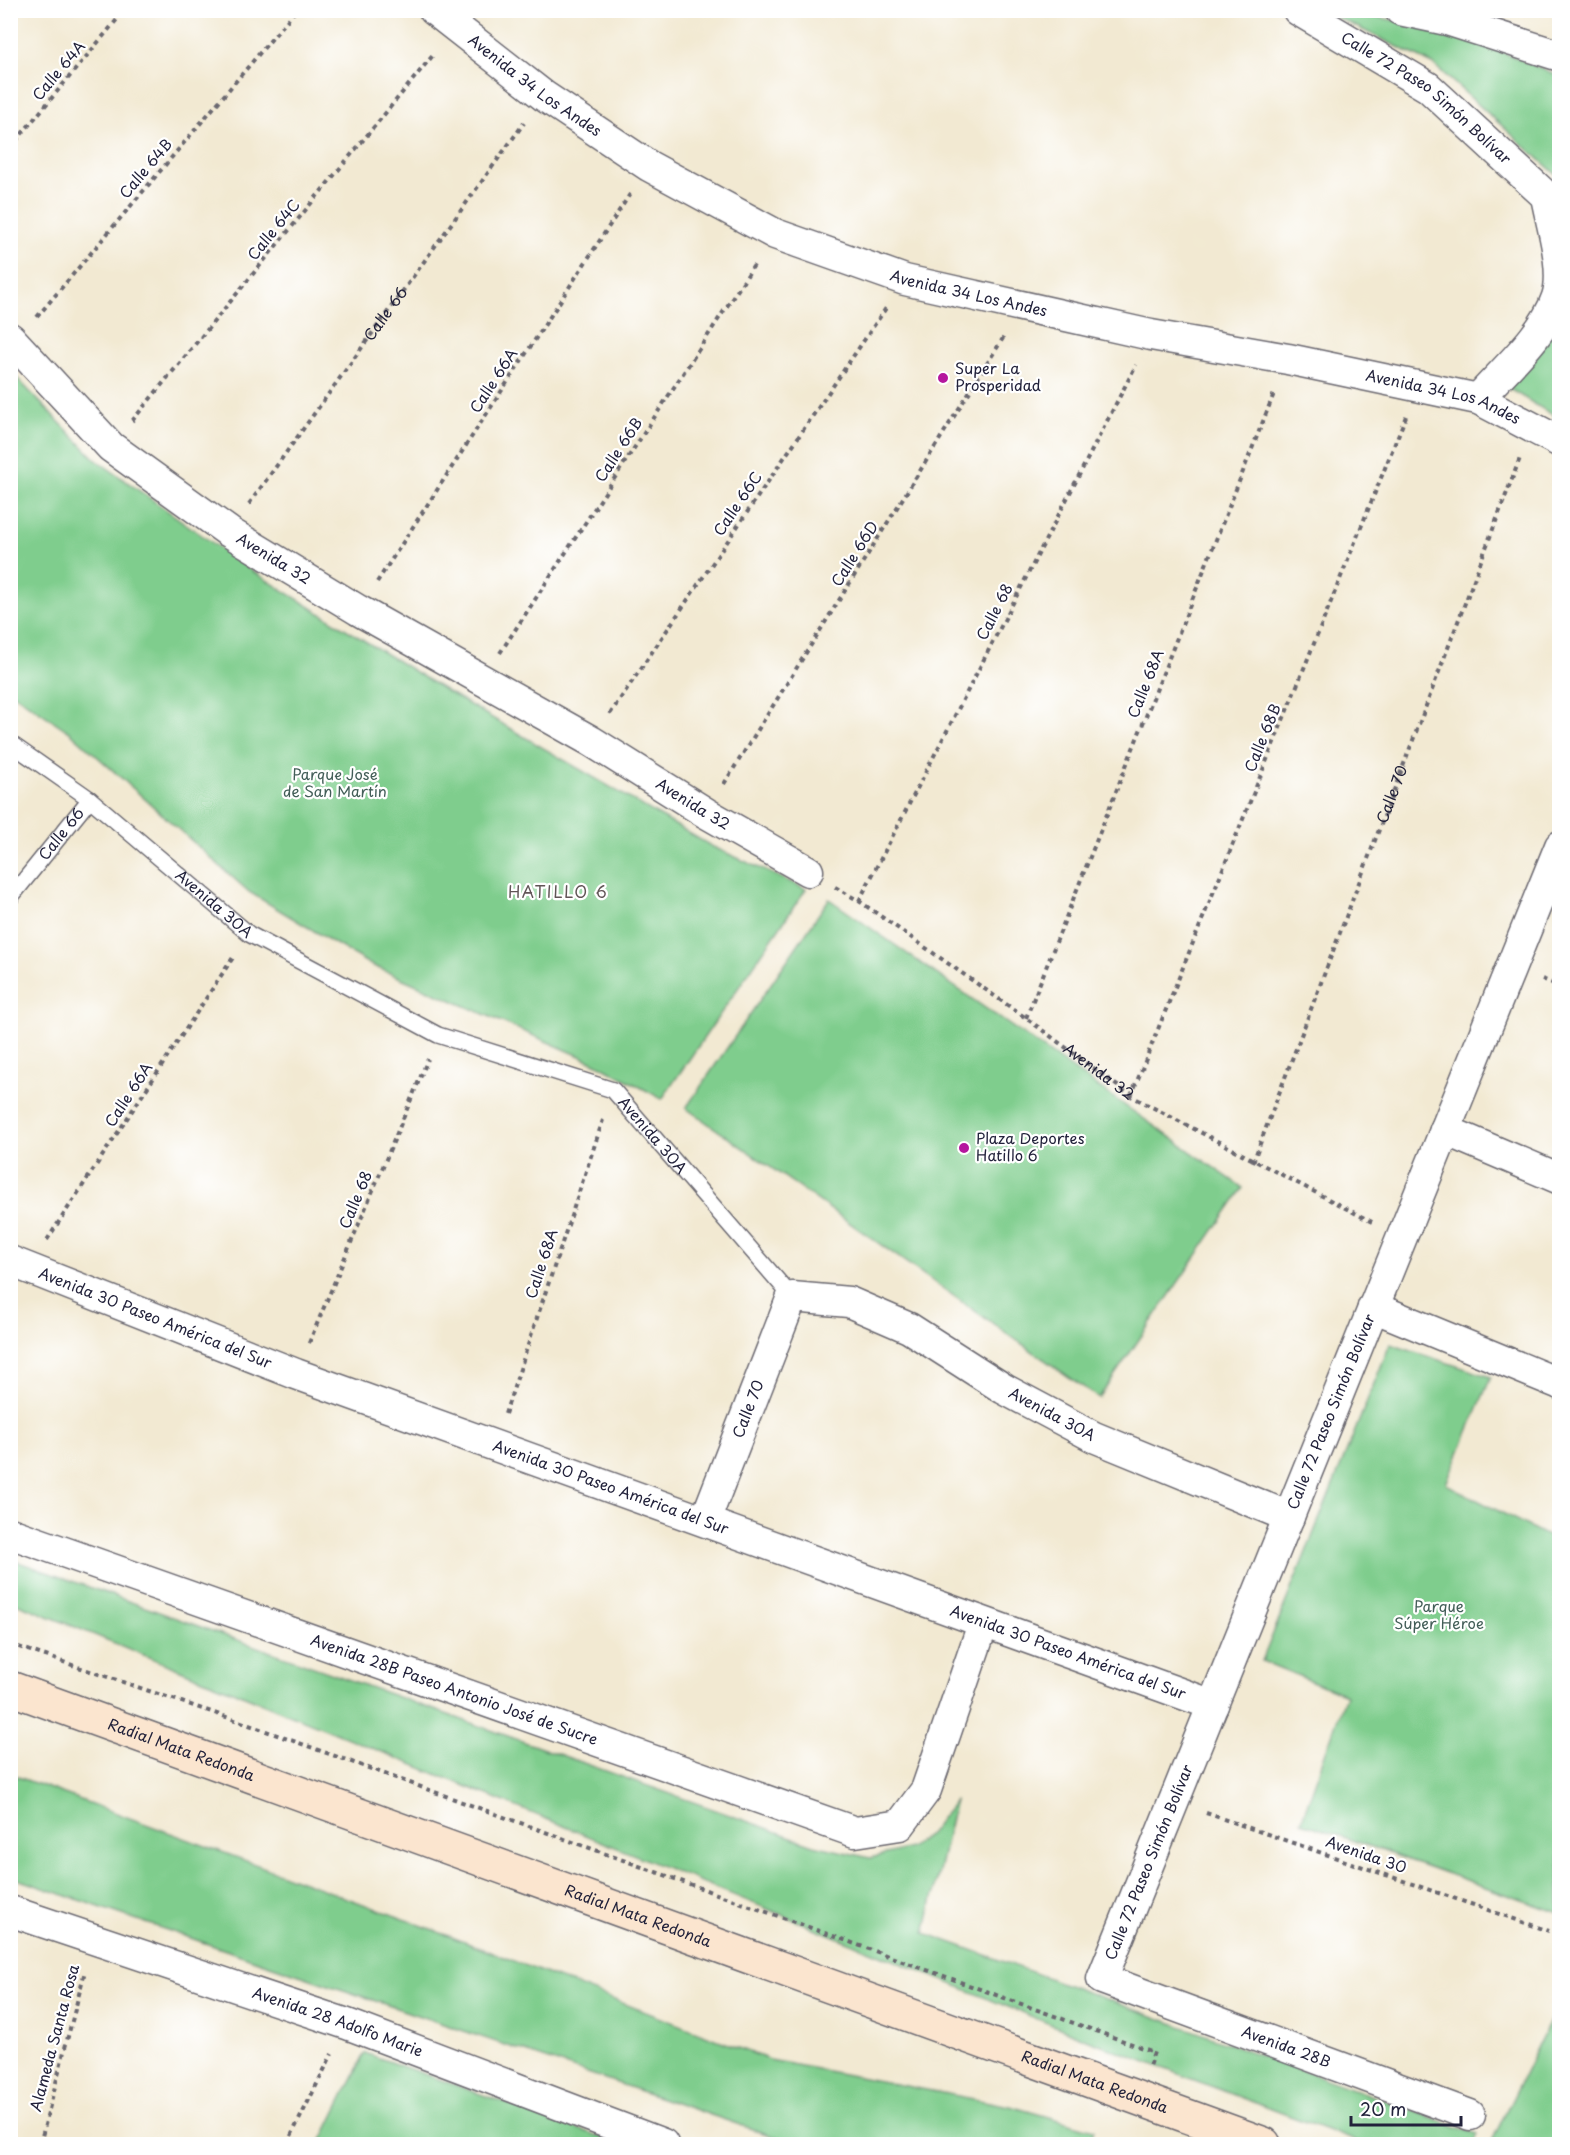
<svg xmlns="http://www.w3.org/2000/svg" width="1570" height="2155" viewBox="0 0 1570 2155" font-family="'Playpen Sans',sans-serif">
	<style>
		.green { fill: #7fcd8d; stroke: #507864; stroke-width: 1.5 }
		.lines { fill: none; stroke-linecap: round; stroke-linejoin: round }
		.service-casing { stroke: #6b6870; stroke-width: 18 }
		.minor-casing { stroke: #6b6870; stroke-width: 33 }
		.secondary-casing { stroke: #6b6870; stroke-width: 36 }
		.path { stroke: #6b6870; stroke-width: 4; stroke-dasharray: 4.5 4.5; stroke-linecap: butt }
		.service { stroke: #fff; stroke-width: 15 }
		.minor { stroke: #fff; stroke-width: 30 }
		.secondary { stroke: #fbe5cf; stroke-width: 33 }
		.poi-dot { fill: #b5179e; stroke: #fff; stroke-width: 2 }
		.labels { text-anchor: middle; stroke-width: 4.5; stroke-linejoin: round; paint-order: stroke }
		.street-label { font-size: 15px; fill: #22223b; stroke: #fff }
		.poi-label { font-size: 15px; fill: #22223b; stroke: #fff; text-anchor: start }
		.park-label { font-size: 15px; fill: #435e58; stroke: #fff }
		.neighbourhood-label { font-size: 16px; letter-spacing: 1.5px; fill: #615557; stroke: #fff }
	</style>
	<rect width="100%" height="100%" fill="#fff"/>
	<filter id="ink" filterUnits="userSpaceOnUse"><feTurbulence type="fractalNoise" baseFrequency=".0167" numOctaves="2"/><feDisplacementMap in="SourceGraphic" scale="12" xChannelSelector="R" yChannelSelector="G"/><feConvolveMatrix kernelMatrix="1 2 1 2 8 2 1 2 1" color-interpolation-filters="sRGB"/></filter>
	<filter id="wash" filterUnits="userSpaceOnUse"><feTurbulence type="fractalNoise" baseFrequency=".008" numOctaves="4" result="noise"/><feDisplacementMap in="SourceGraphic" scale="24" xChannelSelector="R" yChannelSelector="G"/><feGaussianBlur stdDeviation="1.35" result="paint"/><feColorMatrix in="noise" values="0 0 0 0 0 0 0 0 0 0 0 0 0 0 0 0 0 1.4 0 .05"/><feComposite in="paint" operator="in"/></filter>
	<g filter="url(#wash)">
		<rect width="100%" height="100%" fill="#f2e9d2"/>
		<path class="green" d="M1324 11H1341L1450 30 1559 76V177L1433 64Z
			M1559 297V419L1503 385Z
			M11 372 95 459 252 571 446 691 711 846 806 889 662 1099 596 1063 369 964 249 892 71 733 11 692Z
			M829 899 1243 1188 1099 1398 686 1108Z
			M1390 1344 1491 1377 1446 1484 1559 1542V1913L1301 1822 1346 1695 1262 1661Z
			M10 1559 814 1845 870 1858 910 1848 930 1833 955 1800 925 1933 1477 2134 1473 2144H1364L1099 2044 11 1601Z
			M10 1774 423 1926 770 2060 1010 2106 1094 2130 1089 2144H796L11 1877Z
			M1559 2003V2144L1491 2143Z
			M365 2053 621 2144H320Z"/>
	</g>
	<g filter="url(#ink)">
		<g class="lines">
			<g class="service-casing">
				<g id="service">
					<path id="s4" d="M10 743 90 799 249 934 438 1035 613 1090 792 1297"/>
					<path id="s5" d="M10 898 90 799"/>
				</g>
			</g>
			<g class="minor-casing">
				<g id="minor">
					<path id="s6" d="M434 10 544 96 649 166 775 234 905 280 1151 335 1288 359 1478 399 1560 442"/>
					<path id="s7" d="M1298 10 1428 87 1546 196 1560 215"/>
					<path d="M1400 10 1447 20 1560 56"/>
					<path id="s8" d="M10 338 111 447 229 532 358 610 591 741 706 813 808 871"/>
					<path d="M1478 399C1504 369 1544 336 1557 297 1566 269 1551 224 1546 196"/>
					<path d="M1445 1130 1560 1179"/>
					<path id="s9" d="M10 1261 296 1374 1213 1705"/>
					<path d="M1373 1307 1560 1384"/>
					<path id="s10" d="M705 1521 792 1297 849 1302 909 1328 1004 1389 1094 1437 1289 1517"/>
					<path id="s11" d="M10 1533 855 1832 900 1825 926 1790 983 1624"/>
					<path id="s12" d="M10 1911 347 2024 663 2144"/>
					<path id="s13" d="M1470 2115 1102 1979 1560 846"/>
				</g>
			</g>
			<g class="secondary-casing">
				<g id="secondary">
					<path id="s14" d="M10 1688 1264 2144"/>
				</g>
			</g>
			<g class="path">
				<path d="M10 148 125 10"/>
				<path d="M37 317 296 10"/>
				<path d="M132 421 434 54"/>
				<path id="s1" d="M249 504 524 123"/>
				<path d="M377 582 630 194"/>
				<path d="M500 653 756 262"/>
				<path d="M610 714 886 308"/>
				<path d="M724 784 1005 335"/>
				<path id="s2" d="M835 887 859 901 1026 1018 1131 1096 1372 1222"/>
				<path d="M859 901 1136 365"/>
				<path d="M1542 979 1560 986"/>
				<path d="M1026 1018 1275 391"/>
				<path d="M1131 1096 1406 416"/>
				<path id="s3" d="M1253 1162 1520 458"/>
				<path d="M47 1240 234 956"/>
				<path d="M309 1343 428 1059"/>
				<path d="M505 1414 603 1120"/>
				<path d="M10 1644 241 1722 1154 2052 1149 2066"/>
				<path d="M1206 1813 1549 1931"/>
				<path d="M40 2144 85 1971"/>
				<path d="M287 2144 332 2054"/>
			</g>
			<use href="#service" class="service"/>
			<use href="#minor" class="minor"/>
			<use href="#secondary" class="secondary"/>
		</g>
	</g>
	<g class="poi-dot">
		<circle cx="943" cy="378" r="6"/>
		<circle cx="964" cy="1148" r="6"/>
	</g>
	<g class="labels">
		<g class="street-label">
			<text transform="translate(59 71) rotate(-50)" y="5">Calle 64A</text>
			<text dy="5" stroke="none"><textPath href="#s6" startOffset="126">Avenida 34 Los Andes</textPath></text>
			<text dy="5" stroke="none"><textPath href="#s7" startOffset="156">Calle 72 Paseo Simón Bolívar</textPath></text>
			<text transform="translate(146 169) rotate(-50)" y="5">Calle 64B</text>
			<text transform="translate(274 230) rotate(-51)" y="5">Calle 64C</text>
			<text dy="5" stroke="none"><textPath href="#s6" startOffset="612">Avenida 34 Los Andes</textPath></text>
			<text dy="5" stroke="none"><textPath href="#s1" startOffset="234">Calle 66</textPath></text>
			<text transform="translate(494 381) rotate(-57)" y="5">Calle 66A</text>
			<text dy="5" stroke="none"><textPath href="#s6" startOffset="1098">Avenida 34 Los Andes</textPath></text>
			<text transform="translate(619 450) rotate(-57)" y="5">Calle 66B</text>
			<text transform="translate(738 504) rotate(-56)" y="5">Calle 66C</text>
			<text transform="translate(855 554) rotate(-58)" y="5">Calle 66D</text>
			<text dy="5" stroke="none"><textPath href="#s8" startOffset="346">Avenida 32</textPath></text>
			<text transform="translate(995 612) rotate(-63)" y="5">Calle 68</text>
			<text transform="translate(1146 684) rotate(-68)" y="5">Calle 68A</text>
			<text transform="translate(1263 738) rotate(-68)" y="5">Calle 68B</text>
			<text dy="5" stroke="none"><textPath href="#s3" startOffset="393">Calle 70</textPath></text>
			<text dy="5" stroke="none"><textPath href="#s8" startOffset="832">Avenida 32</textPath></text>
			<text dy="5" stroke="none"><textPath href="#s5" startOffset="82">Calle 66</textPath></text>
			<text dy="5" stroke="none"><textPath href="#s4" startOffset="260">Avenida 30A</textPath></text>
			<text dy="5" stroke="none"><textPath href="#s2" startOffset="322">Avenida 32</textPath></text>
			<text transform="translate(129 1095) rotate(-57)" y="5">Calle 66A</text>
			<text dy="5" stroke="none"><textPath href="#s4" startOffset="764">Avenida 30A</textPath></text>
			<text transform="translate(356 1200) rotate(-67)" y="5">Calle 68</text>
			<text transform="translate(542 1264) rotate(-72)" y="5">Calle 68A</text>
			<text dy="5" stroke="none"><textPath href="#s9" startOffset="156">Avenida 30 Paseo América del Sur</textPath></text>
			<text dy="5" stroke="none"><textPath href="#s10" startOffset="120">Calle 70</textPath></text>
			<text dy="5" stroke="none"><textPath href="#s13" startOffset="1004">Calle 72 Paseo Simón Bolívar</textPath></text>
			<text dy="5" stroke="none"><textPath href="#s10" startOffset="530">Avenida 30A</textPath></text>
			<text dy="5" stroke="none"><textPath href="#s9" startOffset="642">Avenida 30 Paseo América del Sur</textPath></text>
			<text dy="5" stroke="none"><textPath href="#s9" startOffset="1128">Avenida 30 Paseo América del Sur</textPath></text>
			<text dy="5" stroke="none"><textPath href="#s11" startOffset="471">Avenida 28B Paseo Antonio José de Sucre</textPath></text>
			<text dy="5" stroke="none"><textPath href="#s14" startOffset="182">Radial Mata Redonda</textPath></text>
			<text transform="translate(1366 1855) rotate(19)" y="5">Avenida 30</text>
			<text dy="5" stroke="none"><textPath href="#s13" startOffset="518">Calle 72 Paseo Simón Bolívar</textPath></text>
			<text dy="5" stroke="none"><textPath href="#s14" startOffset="668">Radial Mata Redonda</textPath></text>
			<text dy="5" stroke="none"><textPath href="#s12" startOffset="346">Avenida 28 Adolfo Marie</textPath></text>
			<text transform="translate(55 2038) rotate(-75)" y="5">Alameda Santa Rosa</text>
			<text transform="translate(1286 2047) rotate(20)" y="5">Avenida 28B</text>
			<text dy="5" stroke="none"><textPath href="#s14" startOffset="1154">Radial Mata Redonda</textPath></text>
		</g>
		<g class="poi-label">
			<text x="955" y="374">Super La<tspan x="955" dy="17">Prosperidad</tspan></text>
			<text x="976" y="1144">Plaza Deportes<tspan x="976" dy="17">Hatillo 6</tspan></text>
		</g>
		<g class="park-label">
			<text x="335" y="780">Parque José<tspan x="335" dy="17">de San Martín</tspan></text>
			<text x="1439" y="1612">Parque<tspan x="1439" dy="17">Súper Héroe</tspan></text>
		</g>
		<g class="neighbourhood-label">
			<text x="558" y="898">HATILLO 6</text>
		</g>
	</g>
	<rect width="1570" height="2155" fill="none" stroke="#fff" stroke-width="36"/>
	<path d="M1351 2116v9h110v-9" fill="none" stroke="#22223b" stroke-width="3"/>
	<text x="1360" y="2116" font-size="18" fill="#22223b" stroke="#ffffff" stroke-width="4.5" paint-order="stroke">20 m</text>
</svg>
